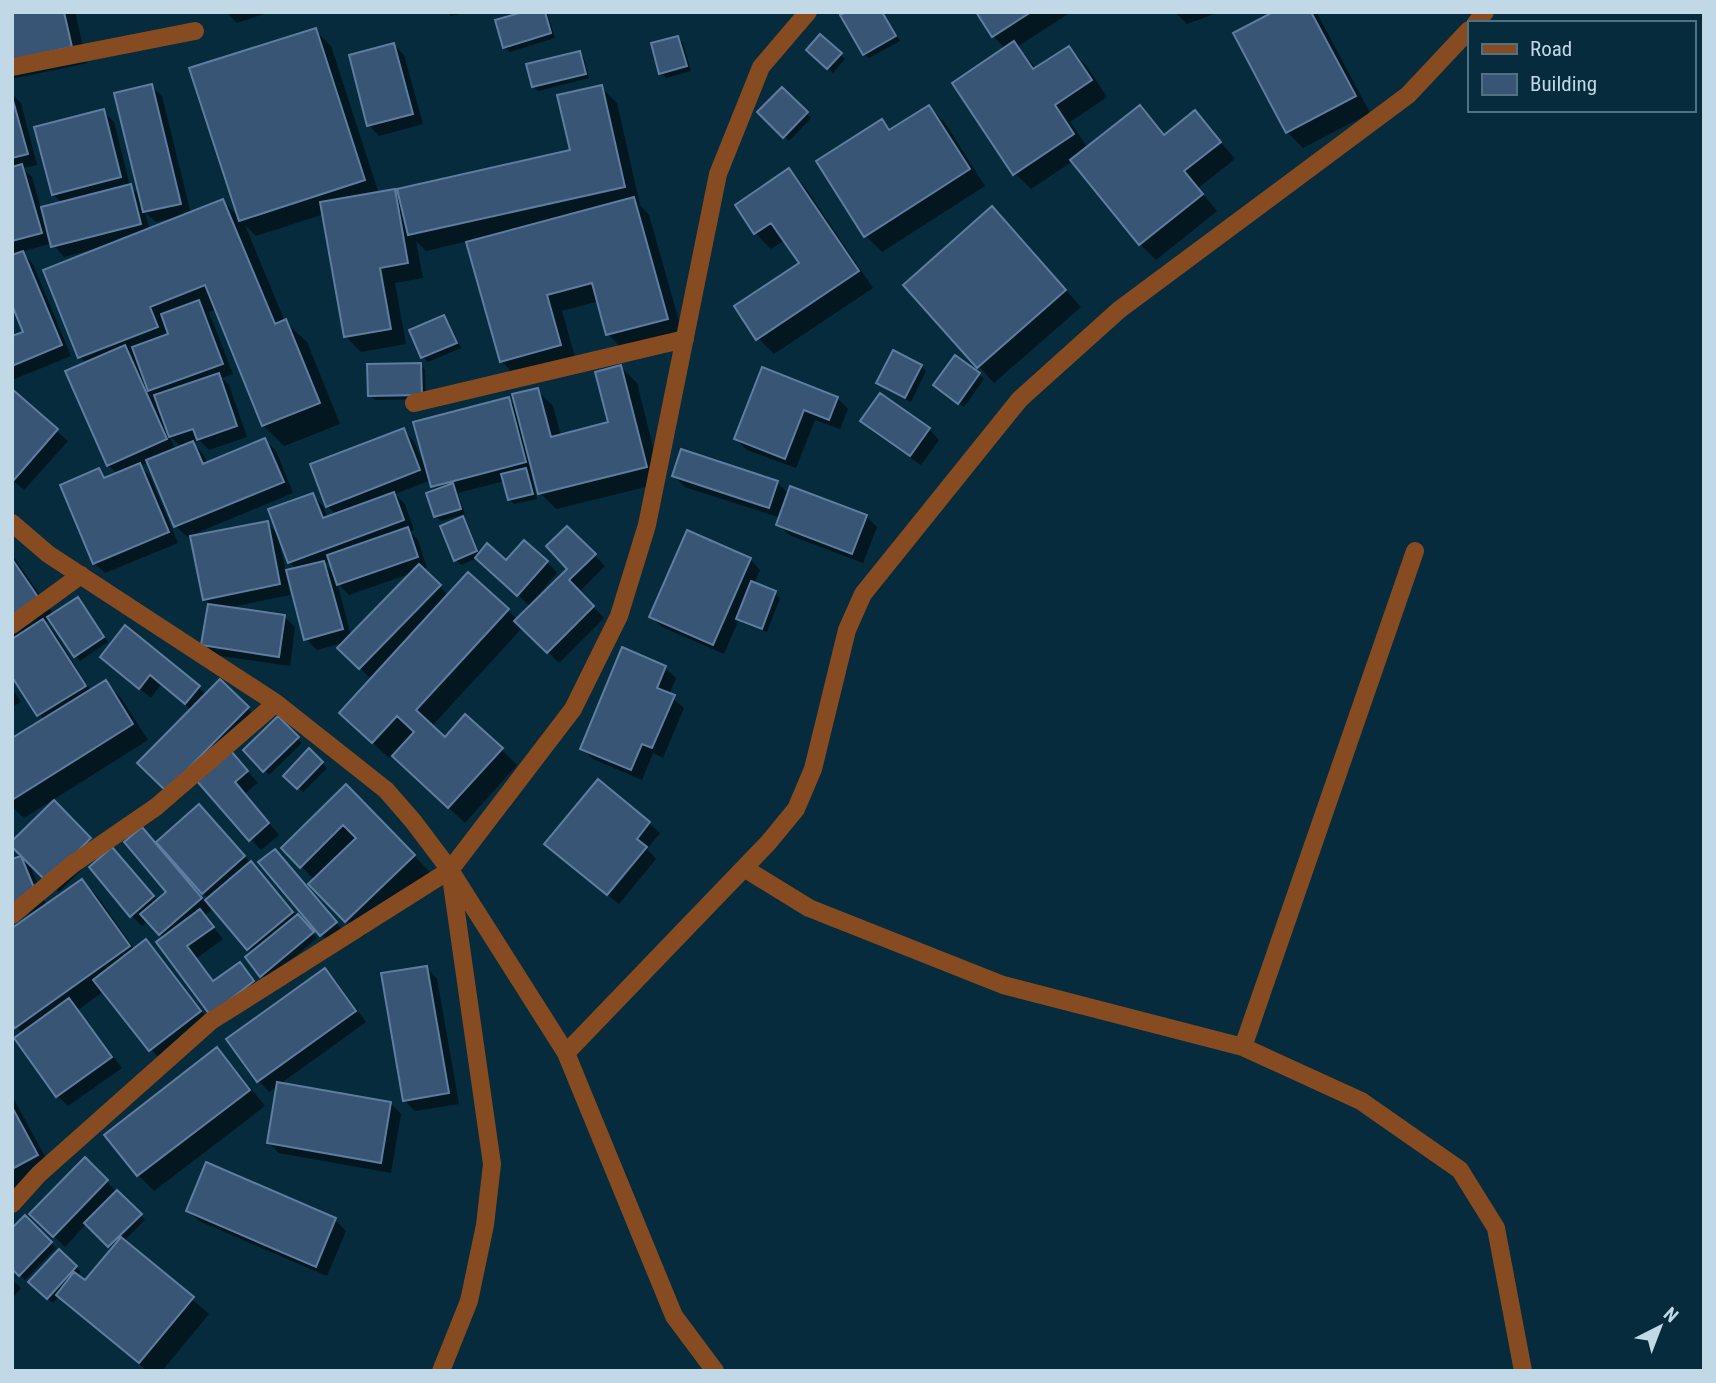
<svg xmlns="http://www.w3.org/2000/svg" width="1716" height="1383" viewBox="0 0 1716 1383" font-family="'Roboto Condensed',sans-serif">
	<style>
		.shadow { fill: #0007; fill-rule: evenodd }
		.building { fill: #385575; stroke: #5f7da0; stroke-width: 2 }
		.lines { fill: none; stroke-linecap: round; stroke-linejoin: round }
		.street { stroke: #874b21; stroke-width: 18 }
	</style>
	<rect width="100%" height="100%" fill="#052b3c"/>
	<path class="shadow" d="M12 12H75L87 63 12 79Z
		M226 12H270L237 23Z
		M447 12H468L451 16Z
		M529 12H547L555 38 510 52 505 47Z
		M849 12H883L900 41 869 58 864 54Z
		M978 12H1071L1017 47 1037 69 1069 48 1085 64 1107 97 1070 122 1088 148 1139 107 1166 136 1195 112 1235 159 1198 188 1217 211 1156 260 1140 244 1073 161 1031 189 1015 173 1006 49 993 36Z
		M1175 12H1219L1187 24Z
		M1277 12H1316L1318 15 1370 113 1303 148 1287 132Z
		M315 30 331 46 379 194 394 191 401 199 572 152 601 87 617 103 640 205 649 215 683 335 624 351 608 334 599 301 562 311 576 361 517 377 501 361 468 241 426 251 416 241 423 278 395 283 406 344 361 352 345 336 324 214 256 236 245 225 285 322 307 342 340 424 284 446 263 425 217 309 209 312 233 374 222 378 229 385 247 437 209 450 200 441 193 443 203 454 208 464 265 440 276 451 293 493 187 537 176 526 149 462 140 466 150 476 178 543 105 573 94 563 99 470 107 479 118 474 108 465 86 363 80 357 94 249 64 257 52 243 21 252 33 264 71 356 12 380V338L25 333 12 301V94L21 103 37 165 23 168 32 177 41 209 62 203 53 194 103 111 114 122 130 186 141 197 151 86 162 96 191 214 223 201 239 217ZM145 212 156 222 173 218 174 220 150 230ZM170 437H171L182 448 176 450Z
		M820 36 845 59 833 73 808 50Z
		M678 38 683 43 691 71 666 78 661 73Z
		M393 44 404 55 423 124 379 136 369 125Z
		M579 53 584 58 589 78 538 91 533 86Z
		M782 89 811 118 789 141 759 112Z
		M929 107 945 123 985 186 882 252 866 236 882 121 891 130Z
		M789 171 805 187 873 288 774 354 758 338 801 263 785 240 771 249 755 233Z
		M1008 225 1081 307 994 383 905 285Z
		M444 317 449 322 461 348 428 362 423 357 411 331Z
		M893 352 921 366 926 371 911 402 883 388 878 383Z
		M420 365 425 370 426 399 375 400 370 395Z
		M621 367 637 383 662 483 556 509 540 493 534 473 531 474 537 499 514 504 509 499 504 481 458 493 465 514 441 521 436 517 428 494 437 491 431 480 395 494 405 504 414 530 410 532 418 540 427 568 422 570 449 596 469 574 518 620 531 607 477 558 461 565 456 560 462 518 467 523 480 554 506 563 547 562 557 573 530 605 532 607 570 569 567 528 605 566 579 592 604 618 559 663 523 627 431 727 445 739 501 749 517 765 465 823 392 754 389 758 358 729 372 680 340 648 346 642 317 650 306 639 289 572 286 573 290 595 226 608 284 617 295 627 290 666 214 655 203 644 209 604 204 599 267 523 279 535 312 495 323 506 328 518 337 515 327 506 403 430 414 441 425 468 508 399 518 409 537 390 553 406 561 436 610 423ZM281 540 289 562 297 570 286 572 279 541ZM331 561 335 575 324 564ZM412 573 351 636 337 582 349 595Z
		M763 370 837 398 848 409 840 429 815 420 796 468 747 450 736 439Z
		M979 374 984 379 964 407 941 390Z
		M12 392 68 441 24 490 12 480Z
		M862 421 929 429 939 440 921 465 873 432Z
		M674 476 777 482 789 494 866 516 877 527 863 563 789 535 779 525 781 518 685 487Z
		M12 555 54 615 82 605 108 642 80 661 51 619 45 623 54 632 91 691 105 682 121 698 148 740 24 818 12 807V740L44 720 12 674Z
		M750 559 760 570 754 584 775 593 780 598 767 632 743 623 739 619 724 654 662 627 651 617Z
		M125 628 207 695 220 682 259 719 216 762 241 764 258 783 244 794 279 835 261 850 198 780 178 801 140 763 192 710 161 684 151 698 113 667Z
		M623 650 665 668 676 678 669 695 684 708 663 758 653 753 642 780 593 759 582 749Z
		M12 688 21 702 12 707Z
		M278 718 302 743 269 775 245 750Z
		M310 751 327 768 303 792 285 776Z
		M346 787 430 872 363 937 311 884 315 880 283 848Z
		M54 802 101 850 59 892 12 844Z
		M210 817 317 938 267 980 262 975 253 953 214 908 204 916 223 939 197 958 215 982 240 964 264 993 222 1024 164 938 148 921 142 926 131 915 123 860 158 901 169 892 153 840 205 902 209 899 203 893Z
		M649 823 660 833 647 849 656 859 619 904 557 854Z
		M275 851 346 934 332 945 321 935Z
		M20 858 31 868 47 906 82 881 98 897 135 950 146 941 157 952 211 1023 161 1061 104 991 78 1010 122 1068 68 1106 58 1096 23 1034 16 1026 40 909 12 920Z
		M427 968 437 979 459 1104 415 1111 404 1100Z
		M325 970 336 981 366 1022 280 1084 390 1103 401 1114 391 1173 279 1153 269 1143 279 1085 269 1092 259 1081 229 1039Z
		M217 1050 233 1066 265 1106 154 1191 138 1175Z
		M12 1096 53 1171 12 1193Z
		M85 1160 145 1220 124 1241 209 1314 162 1371H147L59 1296 53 1303 30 1282 59 1251 81 1272 77 1276 85 1283 113 1249 87 1223 65 1247 31 1214Z
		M207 1165 335 1220 346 1231 327 1276 199 1221 188 1211Z
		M25 1217 56 1248 25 1280 12 1267Z
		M12 1280 21 1288 12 1299Z"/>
	<path class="building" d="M12 12H64L72 47 12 60Z
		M523 12H545L551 33 503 48 495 20Z
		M846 12H882L896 36 863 55 840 15Z
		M976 12H1031L992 37Z
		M1273 12H1311L1356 96 1286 133 1233 33Z
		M316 28 365 180 239 221 189 68Z
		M820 34 842 53 827 69 806 50Z
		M678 36 687 66 659 74 651 43Z
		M1014 41 1033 69 1069 46 1092 80 1055 105 1074 134 1013 175 952 83Z
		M394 43 413 114 367 126 349 55Z
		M580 51 586 74 532 87 526 64Z
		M152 84 181 204 143 212 114 93Z
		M602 85 625 187 408 235 397 189 570 150 557 95Z
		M782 87 808 112 783 138 757 112Z
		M12 97 28 154 12 158Z
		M929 105 970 169 864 237 816 161 882 119 889 130Z
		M1140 105 1164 135 1195 110 1221 142 1184 171 1203 194 1139 245 1070 160Z
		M104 109 121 177 52 195 34 127Z
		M22 164 42 233 12 241V167Z
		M789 168 859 271 756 340 734 306 799 263 771 223 754 234 735 205Z
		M131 184 141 224 51 247 41 207Z
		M395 189 408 263 380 268 391 329 344 337 320 202Z
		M634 197 668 319 606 335 592 283 547 295 561 345 500 362 466 242Z
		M223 199 275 324 286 319 320 403 262 426 205 285 150 307 158 327 78 358 43 270Z
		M992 206 1066 290 977 368 903 285Z
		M23 251 62 345 12 366V336L23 332 12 305V255Z
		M199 300 223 364 148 391 132 347 168 334 161 314Z
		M444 315 457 343 421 358 409 330Z
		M125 345 167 439 107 466 65 371Z
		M893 350 922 365 905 398 876 383Z
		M955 355 980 373 958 404 933 385Z
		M421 363 422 395 368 396 367 364Z
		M621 365 647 467 538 494 512 394 538 388 551 437 608 422 595 372Z
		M762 367 838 397 829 420 804 410 785 459 734 439Z
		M219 373 237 426 197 440 193 429 169 437 154 395Z
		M12 389 58 429 13 481H12Z
		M880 393 930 428 910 456 860 421Z
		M509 397 526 462 431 487 413 422Z
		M404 428 420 470 326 507 310 464Z
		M265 438 284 482 174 527 146 460 193 441 203 464Z
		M681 449 778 481 769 508 672 476Z
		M140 463 169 532 93 564 60 485 99 468 104 478Z
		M526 468 533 494 508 500 501 474Z
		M453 483 461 509 434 517 426 493Z
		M790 486 867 515 852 554 776 525Z
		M394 492 404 520 288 563 268 509 313 493 323 518Z
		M463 516 477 551 454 561 440 526Z
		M268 521 280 584 203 600 190 536Z
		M567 526 596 554 569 580 594 606 547 653 514 621 567 569 546 546Z
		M408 527 418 557 337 585 327 555Z
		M687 530 751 558 713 645 649 617Z
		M524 540 548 561 517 596 475 558 487 543 506 560Z
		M12 559 40 600 12 618Z
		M324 561 343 629 304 640 286 570Z
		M419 564 441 585 359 669 337 648Z
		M468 572 509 609 416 710 445 737 465 714 503 748 448 808 392 756 414 732 397 716 372 743 339 713Z
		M751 581 776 591 762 629 736 619Z
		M78 597 104 637 74 657 47 617Z
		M208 604 285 615 279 657 201 645Z
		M43 619 86 686 37 716 12 677V639Z
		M125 625 200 686 185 704 150 675 139 689 100 657Z
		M622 647 666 666 657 688 675 695 652 748 642 744 631 770 580 749Z
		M220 679 249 707 166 791 137 763Z
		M106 680 133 724 12 800V738Z
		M278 716 299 737 263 772 243 750Z
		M309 748 323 762 297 789 283 776Z
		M231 751 248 771 235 782 269 823 249 841 196 780Z
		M598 779 650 822 637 839 647 847 607 895 544 844Z
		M346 784 415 855 345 922 308 884 356 838 343 825 300 868 281 848Z
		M54 800 91 838 47 882 12 847V841Z
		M199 804 245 856 202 894 156 842Z
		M142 827 202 898 159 935 140 914 166 892 124 842Z
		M112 847 154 896 130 917 89 867Z
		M275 849 337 922 320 936 258 862Z
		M21 856 37 895 12 906V859Z
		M251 861 293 912 247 950 205 900Z
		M82 879 130 946 15 1028 12 1024V928Z
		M200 909 214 927 187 946 213 981 240 962 254 981 210 1015 156 942Z
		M298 914 314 932 260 977 245 957Z
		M146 939 201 1011 149 1051 93 980Z
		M427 966 449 1093 403 1101 381 973Z
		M325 968 356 1011 257 1082 226 1039Z
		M69 998 112 1057 56 1097 14 1038Z
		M217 1047 250 1090 137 1176 104 1135Z
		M277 1082 391 1102 381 1163 267 1143Z
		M12 1107 38 1155 12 1169Z
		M85 1157 108 1180 53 1237 29 1214Z
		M206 1162 336 1218 316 1267 186 1211Z
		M117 1190 142 1214 108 1247 84 1223Z
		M25 1215 52 1242 19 1276 12 1269V1228Z
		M121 1237 194 1297 139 1363 56 1295 74 1272 85 1280Z
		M59 1249 77 1266 47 1299 28 1282Z"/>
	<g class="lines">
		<path class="street" d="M1476 23 1485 12
			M12 67 195 31
			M414 403 685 339
			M12 523 48 554 276 703 386 790 413 821 450 870 566 1053 674 1316 715 1371
			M12 625 81 575
			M744 868 809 908 1003 985 1243 1047 1361 1101 1460 1170 1496 1228 1523 1371
			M12 915 73 864 156 807 276 703
			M1243 1047 1415 551
			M566 1053 768 843 796 809 813 769 847 630 863 594 1020 399 1119 310 1408 95 1469 30
			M12 1204 39 1174 211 1021 450 870 573 709 619 616 647 525 718 174 761 67 808 12
			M441 1371 469 1301 485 1225 492 1164 451 877"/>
	</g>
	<rect width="1716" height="1383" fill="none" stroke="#c1d9e6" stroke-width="28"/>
	<rect x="1468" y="21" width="228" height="91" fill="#052b3c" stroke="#507180" stroke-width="2"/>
	<rect x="1482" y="44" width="35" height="10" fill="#874b21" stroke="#507180" stroke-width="2"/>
	<text x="1530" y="56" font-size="21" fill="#c1d9e6">Road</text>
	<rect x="1482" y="74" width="35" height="21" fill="#385575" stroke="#507180" stroke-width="2"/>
	<text x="1530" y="91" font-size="21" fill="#c1d9e6">Building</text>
	<g transform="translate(1660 1327) rotate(42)" stroke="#052b3c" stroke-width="5" paint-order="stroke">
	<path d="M0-5L12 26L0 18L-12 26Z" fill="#c1d9e6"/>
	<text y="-10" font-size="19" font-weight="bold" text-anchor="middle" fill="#c1d9e6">N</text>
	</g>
</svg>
